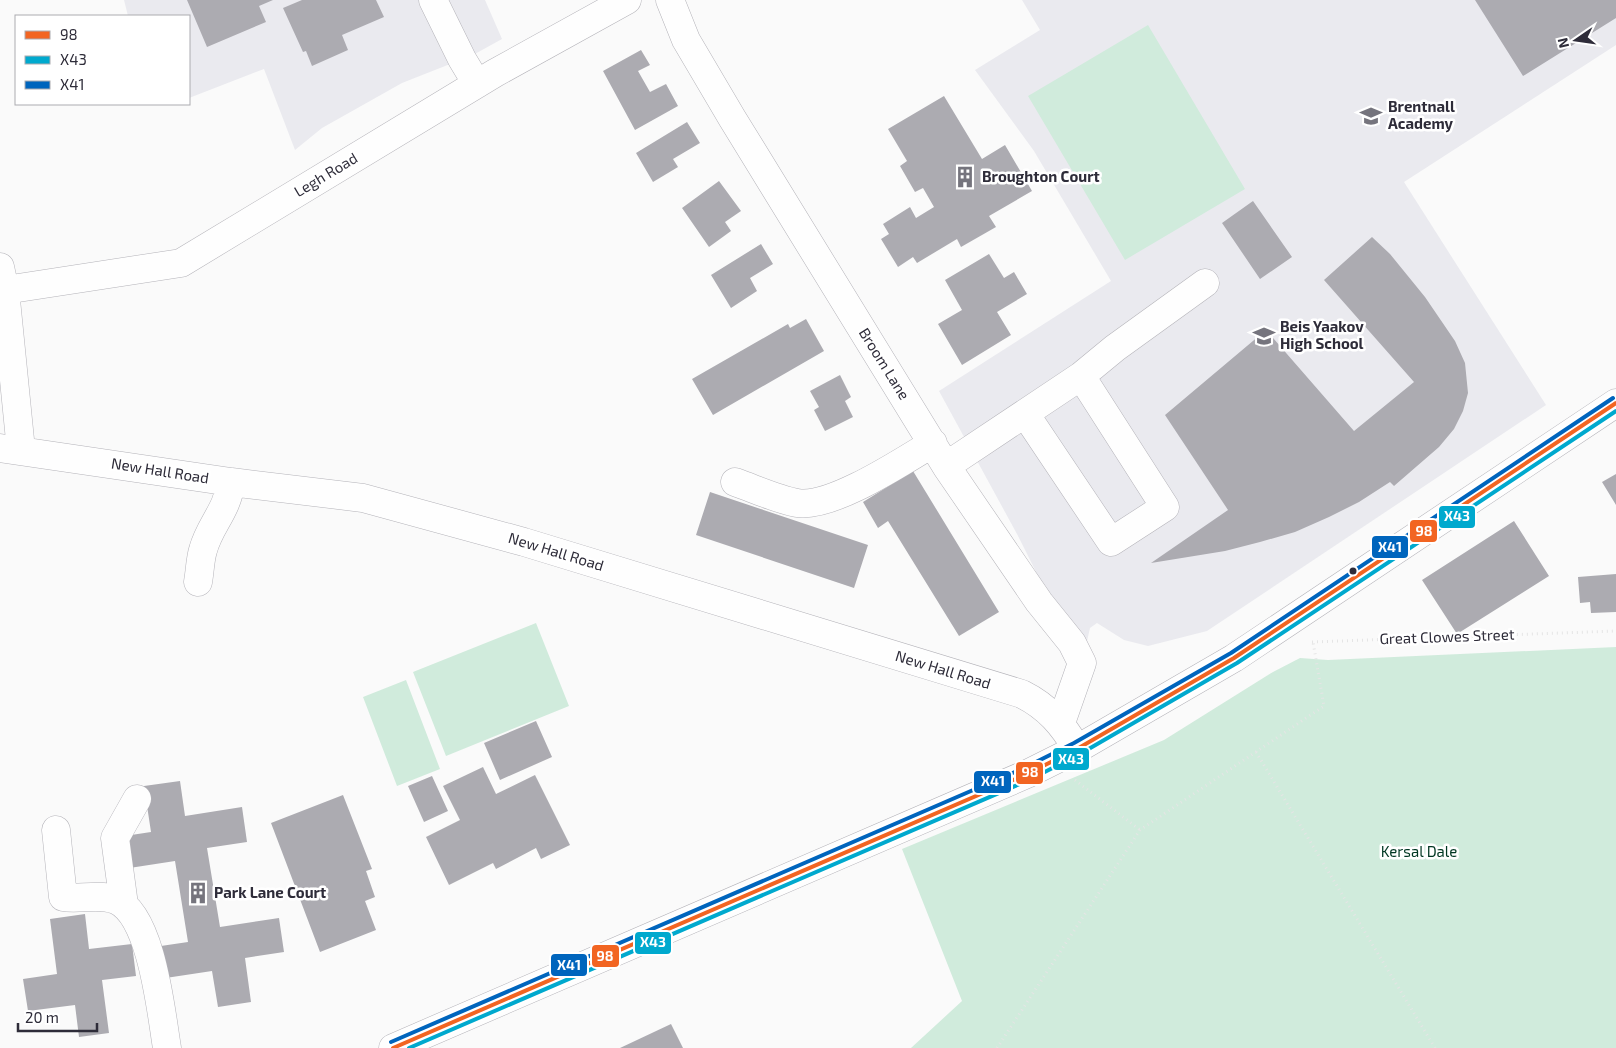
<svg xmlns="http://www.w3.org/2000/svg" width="1616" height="1048" viewBox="0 0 1616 1048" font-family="'Exo 2',sans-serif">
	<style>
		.built { fill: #eaeaef }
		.green { fill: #d0ebdc }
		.building { fill: #acabb1 }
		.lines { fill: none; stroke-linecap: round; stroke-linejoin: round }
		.minor-casing { stroke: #b4b3b9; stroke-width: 29 }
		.highway-casing { stroke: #b4b3b9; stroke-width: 29 }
		.path { stroke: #e5e5e5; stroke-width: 3; stroke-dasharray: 1 4; stroke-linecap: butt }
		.minor { stroke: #fefefe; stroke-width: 28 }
		.highway { stroke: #fefefe; stroke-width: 28 }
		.bus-1-casing { stroke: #fff; stroke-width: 8 }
		.bus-2-casing { stroke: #fff; stroke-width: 8 }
		.bus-3-casing { stroke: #fff; stroke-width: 8 }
		.bus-1 { stroke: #f26522; stroke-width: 4 }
		.bus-2 { stroke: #00a9ce; stroke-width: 4 }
		.bus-3 { stroke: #0065bd; stroke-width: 4 }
		.bus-dot { fill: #2e2c39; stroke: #fff; stroke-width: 2 }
		.labels { text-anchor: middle; stroke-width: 5; stroke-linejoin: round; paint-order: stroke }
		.poi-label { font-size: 15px; font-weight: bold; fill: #2e2c39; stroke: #fff; text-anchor: start }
		.street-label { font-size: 15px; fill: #2e2c39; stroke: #fff }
		.park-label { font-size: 15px; fill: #003722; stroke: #fff }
		.line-badge { stroke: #fff; stroke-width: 2 }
		.badge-label { font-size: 14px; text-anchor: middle; font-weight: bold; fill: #fff }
	</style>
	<rect width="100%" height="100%" fill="#fafafa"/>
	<path class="built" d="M124 0H485L502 39 473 55 402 83 322 128 295 150 264 69 189 98V16H128Z
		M1022 0H1616V45L1404 182 1546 405 1207 631 1148 646 1124 640 1097 623 1090 628 1082 663 1017 534 939 391 1111 281 1034 151 975 70 1040 30Z"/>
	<path class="green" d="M1148 25 1245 189 1125 260 1028 96Z
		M536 623 569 706 446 756 413 672Z
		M1616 647V1048H911L962 1001 902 849 1164 740 1273 672 1300 658 1328 660Z
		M406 680 440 769 397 786 363 697Z"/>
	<path class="building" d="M187 0H273L259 6 266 22 207 47Z
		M302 0H376L384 17 342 35 348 50 312 66 306 51 303 52 283 8Z
		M1475 0H1616V18L1523 76Z
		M641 50 650 65 638 71 650 92 666 84 678 106 635 130 603 71Z
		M944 96 982 159 1005 145 1032 191 989 216 996 227 961 247 957 239 917 263 913 257 898 267 881 239 889 234 883 224 910 207 916 218 934 207 923 188 915 192 900 166 907 161 888 129Z
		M687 122 700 143 673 159 678 167 653 182 636 153Z
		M719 181 741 211 725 222 731 231 709 247 682 208Z
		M1253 201 1292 257 1260 279 1222 223Z
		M1372 237 1390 254 1425 297 1455 341 1465 363 1468 393 1463 411 1454 429 1439 447 1394 486 1390 482 1359 502 1329 517 1295 532 1260 542 1225 551 1151 563 1228 510 1165 415 1266 330 1354 431 1414 382 1324 280Z
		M761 244 773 264 750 278 757 291 731 308 711 275Z
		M989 254 1004 278 1014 272 1027 294 997 312 1011 335 962 365 938 324 962 310 945 280Z
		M806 319 824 351 713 415 692 379 788 324 790 328Z
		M840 375 851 397 845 401 853 417 825 431 814 410 819 407 810 391Z
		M913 471 999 612 959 636 888 521 878 528 863 502Z
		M1616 474V505L1602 482Z
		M710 492 868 545 854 588 696 535Z
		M1514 521 1549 576 1457 634 1422 580Z
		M1616 574V612L1591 613 1590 602 1580 603 1578 577Z
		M536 721 552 757 500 780 484 743Z
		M483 767 496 794 535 775 570 845 541 859 536 848 496 869 493 863 449 885 426 837 460 820 443 786Z
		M432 776 448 811 424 822 408 786Z
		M180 781 185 816 242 807 247 842 207 848 220 927 279 918 284 952 245 958 251 1002 218 1007 212 971 159 979 154 947 188 942 175 861 123 869 118 837 151 832 144 786Z
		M343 795 372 869 366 871 375 897 365 901 376 930 320 952 271 823Z
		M85 914 89 949 132 944 136 976 102 980 109 1033 79 1037 75 1005 28 1011 23 979 57 974 50 919Z
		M671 1024 683 1048H620Z"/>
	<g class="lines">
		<g class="minor-casing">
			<path id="minor" d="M433 0 462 59 477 84
				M670 0 686 40 732 118 946 466 1039 602 1072 643 1082 663 1061 723
				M0 267 5 290 21 450
				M5 290 181 263 495 73 627 0
				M1081 376 1115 348 1205 283
				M0 448 231 482 363 498 524 542 1022 694C1048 707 1063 725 1077 749
				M946 466 1081 376 1165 507 1111 542 1026 415
				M735 482C755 489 776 499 797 503 831 509 903 461 933 443
				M198 582C200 571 200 560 203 550 210 524 227 512 231 482
				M56 830 63 897C80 900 99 893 116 900 152 916 161 1012 167 1048
				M124 905 115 838 137 799"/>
		</g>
		<g class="highway-casing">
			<path id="highway" d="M393 1048 1027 774 1077 749 1234 658 1616 403"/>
		</g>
		<path class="path" d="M1312 642 1616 631
			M1256 752 1435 1048
			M1075 780 1140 830
			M997 1048 1140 830 1324 706 1313 642"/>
		<use href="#minor" class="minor"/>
		<use href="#highway" class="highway"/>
		<g class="bus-1-casing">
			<path id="bus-1" d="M393 1048 1027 774 1077 749 1234 658 1616 403"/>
		</g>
		<g class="bus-2-casing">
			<path id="bus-2" d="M409 1048 1029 780 1080 754 1237 663 1616 411"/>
		</g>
		<g class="bus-3-casing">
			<path id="bus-3" d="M391 1042 1024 768 1074 743 1231 653 1613 398"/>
		</g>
		<use href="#bus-1" class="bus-1"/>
		<use href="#bus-2" class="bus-2"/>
		<use href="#bus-3" class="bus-3"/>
	</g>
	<defs>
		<g id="school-bare" transform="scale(1.725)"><path d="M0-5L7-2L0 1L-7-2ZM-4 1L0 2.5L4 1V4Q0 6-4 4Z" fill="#75747d" stroke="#fff" stroke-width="2.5" paint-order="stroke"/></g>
		<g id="building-bare" transform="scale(1.725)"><path d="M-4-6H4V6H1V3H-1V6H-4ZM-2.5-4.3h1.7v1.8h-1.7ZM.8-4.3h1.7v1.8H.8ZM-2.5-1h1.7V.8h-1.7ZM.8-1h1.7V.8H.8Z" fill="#75747d" stroke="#fff" stroke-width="2.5" paint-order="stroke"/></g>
	</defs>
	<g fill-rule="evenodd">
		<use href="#school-bare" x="1371" y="116"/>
		<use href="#building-bare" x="965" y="177"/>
		<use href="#school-bare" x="1264" y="336"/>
		<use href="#building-bare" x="198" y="893"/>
	</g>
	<circle class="bus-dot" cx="1353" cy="571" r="4.5"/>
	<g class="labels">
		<g class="poi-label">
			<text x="1388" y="112">Brentnall<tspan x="1388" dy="17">Academy</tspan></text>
			<text x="982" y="182">Broughton Court</text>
			<text x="1280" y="332">Beis Yaakov<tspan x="1280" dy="17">High School</tspan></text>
			<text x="214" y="898">Park Lane Court</text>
		</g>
		<g class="street-label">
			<text transform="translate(326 175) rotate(-31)" y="5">Legh Road</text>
			<text transform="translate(884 364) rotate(58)" y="5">Broom Lane</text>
			<text transform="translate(160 471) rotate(9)" y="5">New Hall Road</text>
			<text transform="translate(556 552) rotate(17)" y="5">New Hall Road</text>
			<text transform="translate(1447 637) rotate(-2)" y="5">Great Clowes Street</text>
			<text transform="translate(943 670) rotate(17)" y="5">New Hall Road</text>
		</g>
		<g class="park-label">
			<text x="1419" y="857">Kersal Dale</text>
		</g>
	</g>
	<g class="line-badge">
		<rect x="1438" y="505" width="38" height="24" rx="5" fill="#00a9ce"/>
		<rect x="1409" y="519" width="29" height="24" rx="5" fill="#f26522"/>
		<rect x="1371" y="535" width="38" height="24" rx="5" fill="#0065bd"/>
		<rect x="1052" y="747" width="38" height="24" rx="5" fill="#00a9ce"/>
		<rect x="1015" y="761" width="29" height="24" rx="5" fill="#f26522"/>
		<rect x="973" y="770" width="39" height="24" rx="5" fill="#0065bd"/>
		<rect x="634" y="931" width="38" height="24" rx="5" fill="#00a9ce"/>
		<rect x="591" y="944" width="29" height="24" rx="5" fill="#f26522"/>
		<rect x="550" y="953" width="38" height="24" rx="5" fill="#0065bd"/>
	</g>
	<g class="badge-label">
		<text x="1457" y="521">X43</text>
		<text x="1424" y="536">98</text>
		<text x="1390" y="552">X41</text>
		<text x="1071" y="764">X43</text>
		<text x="1030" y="777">98</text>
		<text x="993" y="786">X41</text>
		<text x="653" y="947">X43</text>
		<text x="605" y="961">98</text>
		<text x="569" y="970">X41</text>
	</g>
	<rect x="15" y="15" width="175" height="90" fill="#ffffff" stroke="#ababb0"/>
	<rect x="25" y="31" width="25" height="8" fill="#f26522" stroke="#ababb0"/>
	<text x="60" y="40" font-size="15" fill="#2e2c39">98</text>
	<rect x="25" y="56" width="25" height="8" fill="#00a9ce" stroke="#ababb0"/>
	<text x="60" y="65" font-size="15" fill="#2e2c39">X43</text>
	<rect x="25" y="81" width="25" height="8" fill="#0065bd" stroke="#ababb0"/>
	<text x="60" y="90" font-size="15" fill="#2e2c39">X41</text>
	<g transform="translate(1576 40) rotate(257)" stroke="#ffffff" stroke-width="4" paint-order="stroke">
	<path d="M0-4L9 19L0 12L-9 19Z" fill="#2e2c39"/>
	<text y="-8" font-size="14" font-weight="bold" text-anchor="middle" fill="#2e2c39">N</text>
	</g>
	<path d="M18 1023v8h79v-8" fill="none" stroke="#2e2c39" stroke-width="2.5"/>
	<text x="25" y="1023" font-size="15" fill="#2e2c39" stroke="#ffffff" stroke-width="4" paint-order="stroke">20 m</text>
</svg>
